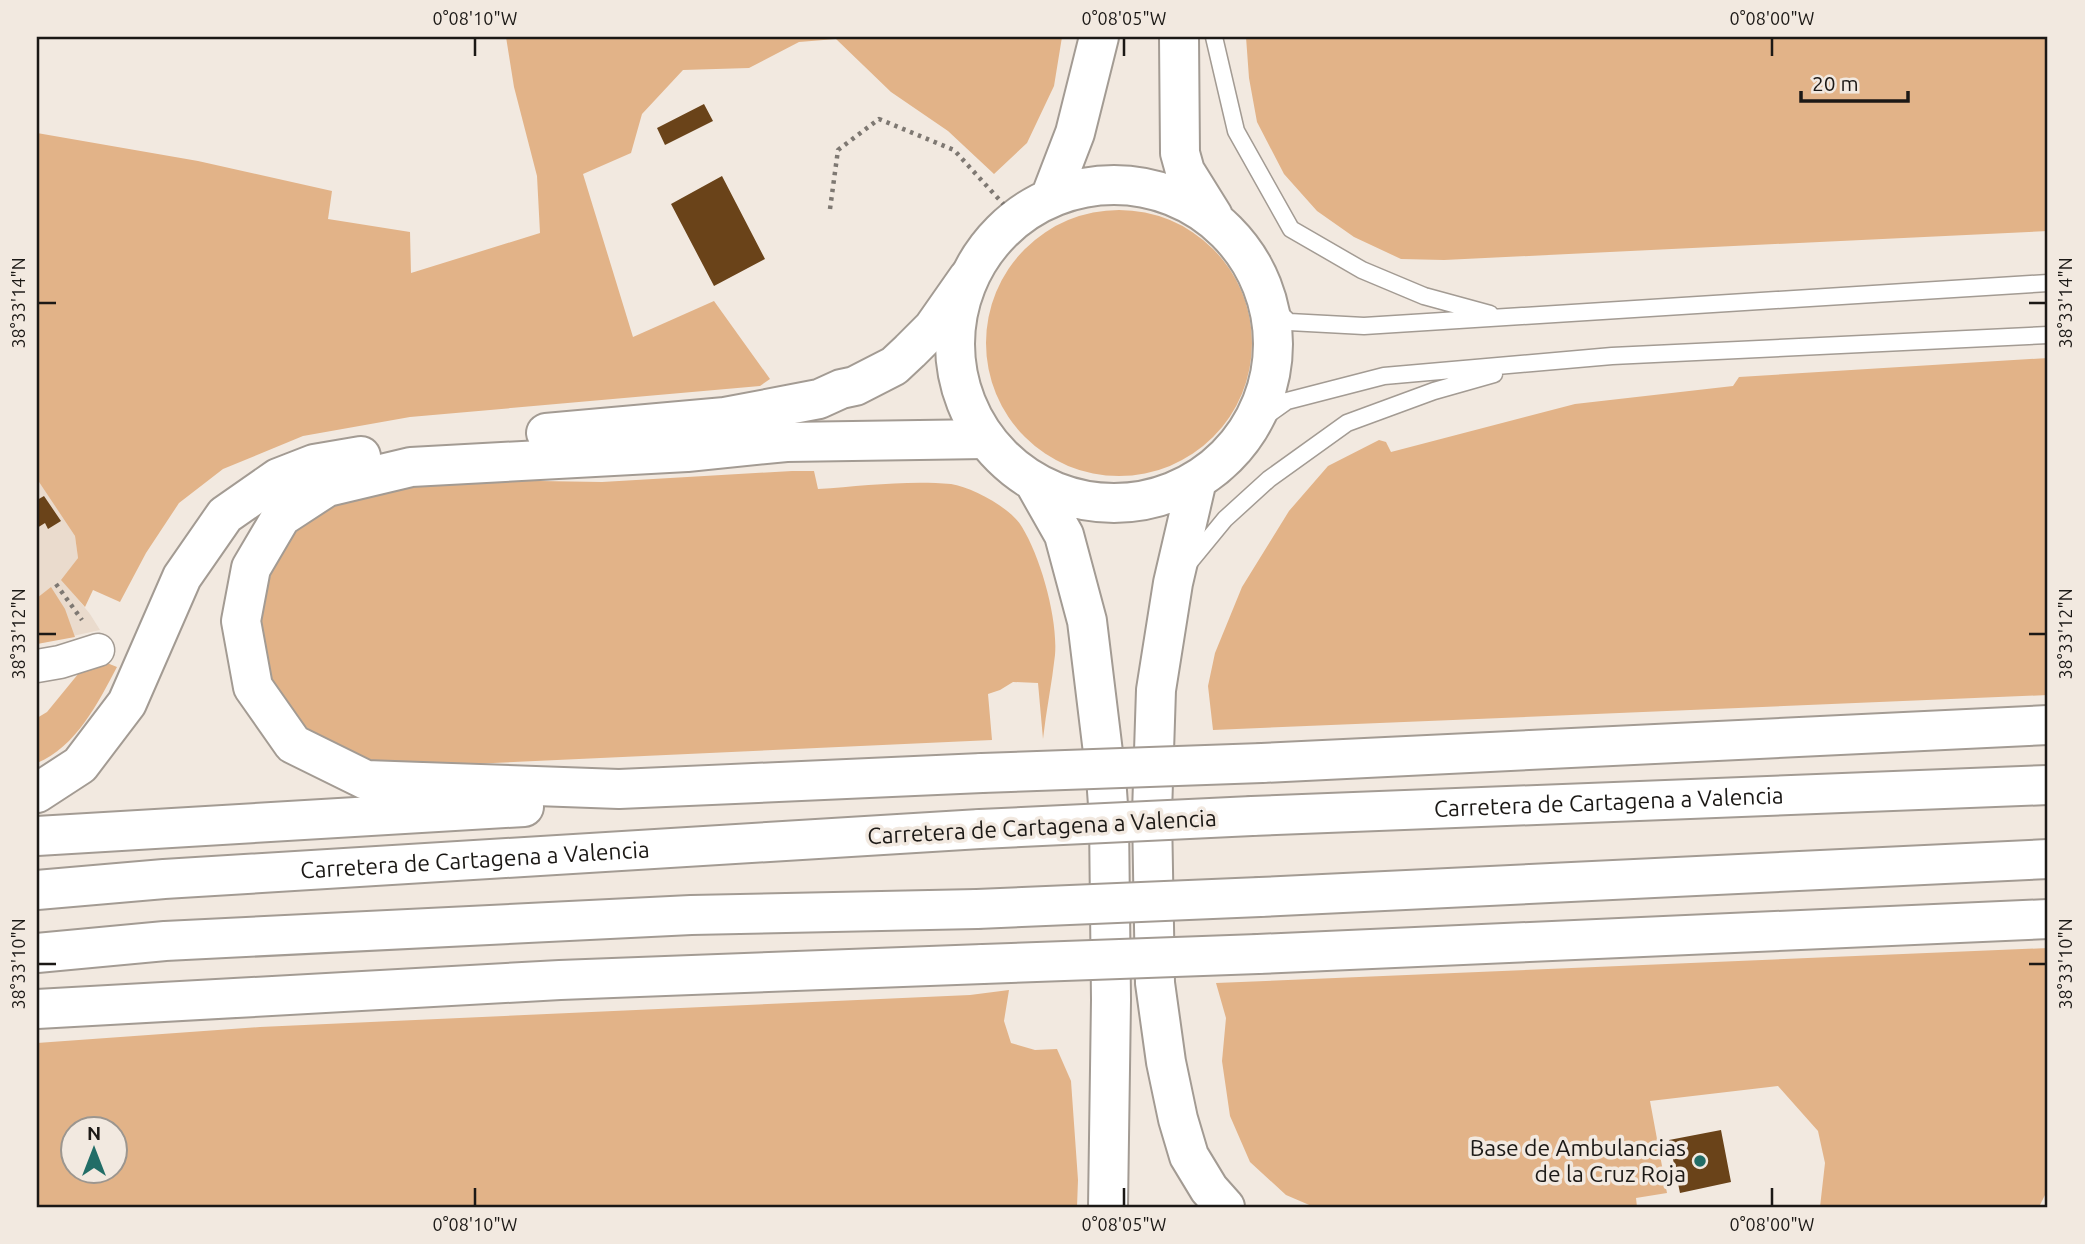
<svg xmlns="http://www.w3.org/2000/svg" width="2085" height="1244" viewBox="0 0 2085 1244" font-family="Ubuntu,sans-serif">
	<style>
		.built { fill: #eadbcd }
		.green { fill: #e2b388; fill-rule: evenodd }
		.building { fill: #6a4319 }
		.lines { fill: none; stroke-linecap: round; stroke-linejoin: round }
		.lane-casing { stroke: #a39b93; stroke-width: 19 }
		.street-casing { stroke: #a39b93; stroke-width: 35 }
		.primary-casing { stroke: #a39b93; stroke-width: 42 }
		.highway-casing { stroke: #a39b93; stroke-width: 42 }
		.path { stroke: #7e7872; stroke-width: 4.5; stroke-dasharray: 3.5 5; stroke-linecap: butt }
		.lane { stroke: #fff; stroke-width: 16 }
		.street { stroke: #fff; stroke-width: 32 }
		.primary { stroke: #fff; stroke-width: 38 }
		.highway { stroke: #fff; stroke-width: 38 }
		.highway-bridge-casing { stroke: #a39b93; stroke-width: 42; stroke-linecap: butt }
		.highway-bridge { stroke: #fff; stroke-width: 38 }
		.ticks { fill: none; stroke: #1c1916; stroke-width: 2.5 }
		.poi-dot { fill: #226d67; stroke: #f2e9e0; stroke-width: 2.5 }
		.labels { text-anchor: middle; stroke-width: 7; stroke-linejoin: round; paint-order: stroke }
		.street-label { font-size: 23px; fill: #1c1916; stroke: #f2e9e0 }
		.poi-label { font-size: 23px; fill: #1c1916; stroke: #f2e9e0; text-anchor: end }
		.neatline { fill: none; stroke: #1c1916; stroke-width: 2.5 }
		.ticks-label { font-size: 18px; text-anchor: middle; fill: #1c1916 }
	</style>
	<rect width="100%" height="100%" fill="#f2e9e0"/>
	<path class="built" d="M37 479 75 536 78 558 62 580 90 614 100 630 37 644Z"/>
	<path class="green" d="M506 37H1062L1054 86 1027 143 994 174 948 131 891 92 836 39 799 42 749 68 683 70 642 114 631 153 583 174 633 337 714 301 770 379 760 386 410 417 303 436 223 469 179 503 146 553 120 602 93 590 85 607 61 580 78 558 75 536 37 479V133L198 161 332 191 328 219 410 232 411 273 540 233 537 176 514 87Z
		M1246 37H2048V231L1444 260 1401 259 1354 237 1317 211 1284 174 1257 122 1249 78Z
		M986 343a133 133 0 1 1 266 0a133 133 0 1 1-266 0Z
		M2048 358V695L1213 730 1208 686 1215 653 1242 587 1289 511 1328 466 1379 440 1386 442 1391 452 1575 404 1733 386 1739 377Z
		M792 471H814L818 489C861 486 908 480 951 484 972 487 1011 508 1022 527 1041 558 1058 619 1055 655 1052 683 1046 711 1043 739L1038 683 1013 682 1000 690 988 694 992 740 449 765 372 761 325 742 287 712 265 668 258 615 275 562 308 515 357 491 428 479 602 482Z
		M51 587 65 609 75 637 37 644V598Z
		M92 657 117 667C98 703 76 747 37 763V718L47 712Z
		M2048 948V1189L2039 1207H1820L1825 1163 1818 1131 1778 1086 1650 1101 1667 1193 1636 1198 1637 1207H1314L1286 1195 1250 1162 1230 1116 1222 1061 1226 1018 1216 983Z
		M1009 990 1004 1021 1011 1043 1035 1050 1057 1049 1071 1081 1078 1180 1077 1207H37V1043L260 1027 970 995ZM74 1128H116V1170H74Z"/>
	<path class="building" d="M704 104 713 121 665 145 657 128Z
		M722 176 765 259 714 286 671 204Z
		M44 496 61 521 48 529 45 523 37 528V500Z
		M1721 1130 1731 1182 1680 1193 1669 1140Z"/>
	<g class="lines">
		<g class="lane-casing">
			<path id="lane" d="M1214 37 1236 131 1291 229 1362 270 1424 296 1490 314
				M1270 304 1289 322 1364 326 2048 283
				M1252 426 1287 401 1384 376 1612 356 2048 335
				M1188 564 1225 519 1269 479 1347 423 1434 391 1494 374"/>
		</g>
		<g class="street-casing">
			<path id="street" d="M37 666 60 662 98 650"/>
		</g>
		<g class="primary-casing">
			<path id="primary" d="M1179 37 1180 153 1185 171 1213 216
				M955 344a159 159 0 1 1 318 0a159 159 0 1 1-318 0Z
				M1050 198 1075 133 1099 37
				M1197 480 1173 583 1156 690 1152 813 1155 983 1166 1062 1178 1119 1189 1156 1209 1189 1225 1207
				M1034 482 1064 535 1087 621 1106 777 1109 819 1111 1000 1108 1207"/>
		</g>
		<g class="highway-casing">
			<g id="highway">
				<path d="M546 433 725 417 819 399 841 389 855 386 894 366 910 351 933 328 968 278"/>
				<path d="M1262 763 2048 725"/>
				<path d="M982 773 619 789 366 780 293 744 253 687 241 621 251 568 281 517 327 487 411 467 687 452 786 442 986 439"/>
				<path d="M37 793 80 765 127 703 182 577 225 515 278 478 314 464 361 456"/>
				<path id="s1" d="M1252 816 2048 785"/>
				<path d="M37 836 524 807"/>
				<path id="s2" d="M37 890 164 879 980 829"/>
				<path d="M1260 897 2048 859"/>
				<path d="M37 953 165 941 691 915 977 909"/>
				<path d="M1258 954 2048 919"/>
				<path d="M37 1009 560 980 983 964"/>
			</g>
		</g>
		<path class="path" d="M830 209 838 150 879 119 954 150 1016 218
			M56 584 82 620"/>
		<use href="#lane" class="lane"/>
		<use href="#street" class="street"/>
		<use href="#primary" class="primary"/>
		<use href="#highway" class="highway"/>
		<g class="highway-bridge-casing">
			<path id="highway-bridge" d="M982 773 1262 763
				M980 829 1252 816
				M977 909 1260 897
				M983 964 1258 954"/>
		</g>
		<use href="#highway-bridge" class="highway-bridge"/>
	</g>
	<path class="ticks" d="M475 38V56M1124 38V56M1772 38V56M38 303H56M2029 303H2046M38 634H56M2029 634H2046M38 964H56M2029 964H2046M475 1188V1206M1124 1188V1206M1772 1188V1206"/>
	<circle class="poi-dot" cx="1700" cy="1161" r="7"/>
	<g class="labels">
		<g class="street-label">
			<text dy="8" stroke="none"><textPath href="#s1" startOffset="357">Carretera de Cartagena a Valencia</textPath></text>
			<text transform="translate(1042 827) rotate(-3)" y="8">Carretera de Cartagena a Valencia</text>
			<text dy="8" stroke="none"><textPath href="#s2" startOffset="439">Carretera de Cartagena a Valencia</textPath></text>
		</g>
		<g class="poi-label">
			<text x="1686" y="1156">Base de Ambulancias<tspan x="1686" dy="26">de la Cruz Roja</tspan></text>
		</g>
	</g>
	<rect width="2085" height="1244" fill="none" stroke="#f2e9e0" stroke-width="77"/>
	<g transform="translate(94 1150)"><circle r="33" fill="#f2e9e0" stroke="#9c968f" stroke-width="2"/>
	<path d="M0-5L12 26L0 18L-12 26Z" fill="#226d67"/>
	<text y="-10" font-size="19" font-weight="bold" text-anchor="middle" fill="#1c1916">N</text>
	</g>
	<path d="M1801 91v10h107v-10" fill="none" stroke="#1c1916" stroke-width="3.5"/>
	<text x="1812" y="91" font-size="21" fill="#1c1916" stroke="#f2e9e0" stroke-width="5" paint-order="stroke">20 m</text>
	<rect x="38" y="38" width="2008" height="1168" class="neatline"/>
	<g class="ticks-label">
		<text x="475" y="25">0°08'10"W</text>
		<text x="1124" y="25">0°08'05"W</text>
		<text x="1772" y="25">0°08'00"W</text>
		<text transform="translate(19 303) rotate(-90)" y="6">38°33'14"N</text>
		<text transform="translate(2066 303) rotate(-90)" y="6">38°33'14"N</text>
		<text transform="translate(19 634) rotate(-90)" y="6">38°33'12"N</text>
		<text transform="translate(2066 634) rotate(-90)" y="6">38°33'12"N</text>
		<text transform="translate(19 964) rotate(-90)" y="6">38°33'10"N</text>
		<text transform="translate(2066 964) rotate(-90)" y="6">38°33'10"N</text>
		<text x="475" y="1231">0°08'10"W</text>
		<text x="1124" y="1231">0°08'05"W</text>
		<text x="1772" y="1231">0°08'00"W</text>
	</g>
</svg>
